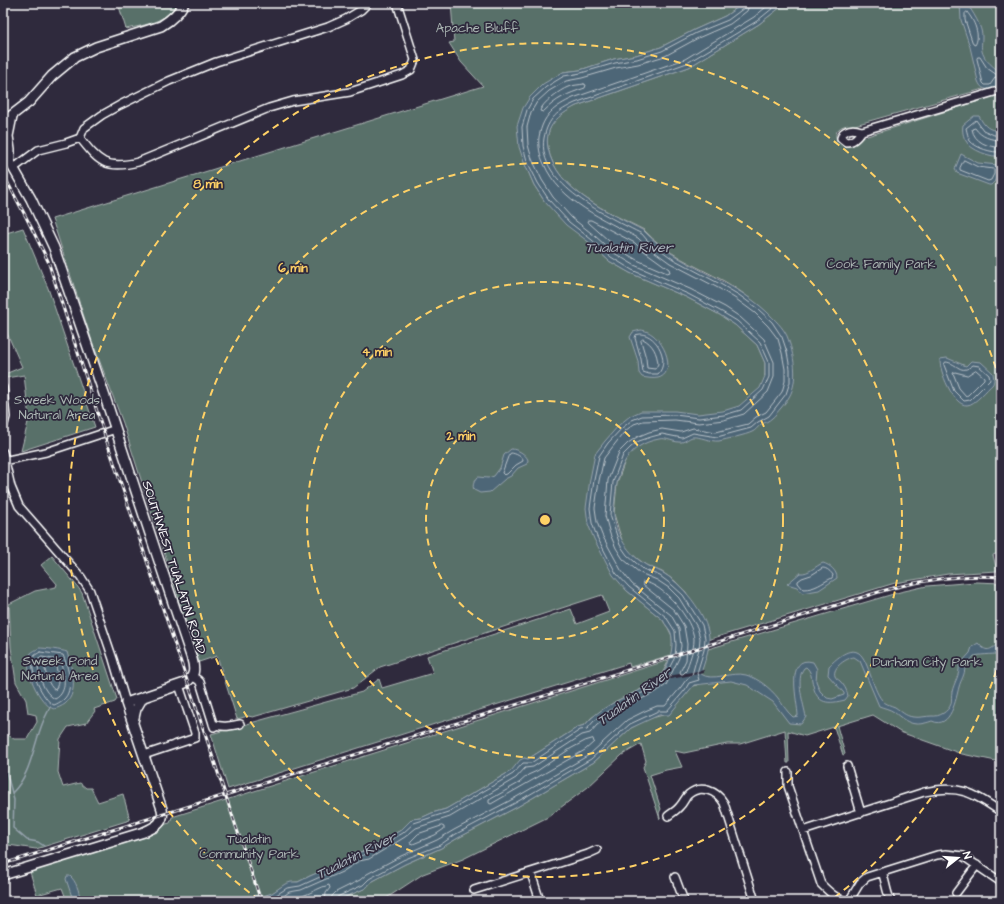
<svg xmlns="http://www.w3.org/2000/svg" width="1004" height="904" viewBox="0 0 1004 904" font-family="'Architects Daughter',sans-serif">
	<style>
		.green { fill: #596f69; stroke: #acb7b4 }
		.water { fill: #4e6677; stroke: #95a3ad }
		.pier { fill: #2f2a3d }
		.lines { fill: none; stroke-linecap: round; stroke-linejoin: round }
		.shore { stroke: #b8c2c9; stroke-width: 1 }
		.stream { stroke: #95a3ad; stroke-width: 1.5 }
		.minor-casing { stroke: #fff; stroke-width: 10 }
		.major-casing { stroke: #fff; stroke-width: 12 }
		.minor { stroke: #2f2a3d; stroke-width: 7 }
		.major { stroke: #2f2a3d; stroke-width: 9 }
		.rail-casing { stroke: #fff; stroke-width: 3 }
		.rail { stroke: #2f2a3d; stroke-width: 1.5; stroke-dasharray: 4.5; stroke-linecap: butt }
		.ring { fill: none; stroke: #ffd166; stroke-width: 2; stroke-dasharray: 7 5 }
		.labels { text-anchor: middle; stroke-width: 3.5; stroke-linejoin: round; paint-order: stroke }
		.park-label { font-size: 13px; fill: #acb7b4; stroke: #2f2a3d }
		.street-label { font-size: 13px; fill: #fff; stroke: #2f2a3d }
		.water-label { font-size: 14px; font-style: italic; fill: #afbac2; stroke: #2f2a3d }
		.centre { fill: #ffd166; stroke: #2f2a3d; stroke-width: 2 }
		.ring-label { font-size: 12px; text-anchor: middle; font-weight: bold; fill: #ffd166; stroke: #2f2a3d; stroke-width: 3.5; stroke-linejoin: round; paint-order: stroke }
	</style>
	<rect width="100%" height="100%" fill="#2f2a3d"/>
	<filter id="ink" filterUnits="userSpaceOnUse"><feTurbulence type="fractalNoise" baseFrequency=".025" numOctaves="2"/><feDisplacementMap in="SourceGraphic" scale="8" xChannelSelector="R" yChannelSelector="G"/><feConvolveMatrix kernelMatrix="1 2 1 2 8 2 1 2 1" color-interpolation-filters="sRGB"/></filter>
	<g filter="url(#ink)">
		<path class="green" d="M118 3H177C167 22 145 25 126 29Z
			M451 3H744L725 16 694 30 661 47 636 55 614 59 580 70 563 72 524 162 534 185 545 202 609 261 630 273 686 297 720 315 735 325 757 345 765 363V376L775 320C759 305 743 292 724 281 696 266 666 254 644 230 609 212 556 191 548 148 544 125 559 115 576 106L689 67 759 24 786 3H1001V84L855 125C826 123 835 150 850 146 855 145 857 141 861 138L1001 94V552L993 555 997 571 948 574 895 583 707 640 686 592 675 581 662 572 646 565 630 553 623 543 619 531 614 514 617 483 626 458 633 450 641 445 629 448 615 482 613 515 626 590 663 620C665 625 668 627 670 632 674 638 672 648 671 655L630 667 629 663 228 789 211 734 362 692 379 679 382 688 433 673 427 656 571 609 577 624 609 612 602 595 380 667 353 688 253 717 248 716 237 719 217 656 199 662 123 423 92 341 52 219 483 86 461 62 449 43 454 42Z
			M23 228 48 288 95 427 21 451 29 418 24 375 6 378 5 374 22 367 3 324V234Z
			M52 556 77 586 82 593 117 699 115 702 94 709 95 711 86 723 68 727 60 739 58 772 63 787 80 783 86 788H91L98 802 123 794 130 820 36 849 8 845 3 835V732L14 739H27L37 722 36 715 28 713 26 700 16 682 11 647 9 604 35 591 56 587 57 584 41 565Z
			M976 582 1001 583V762L962 754 900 732 873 715 837 726 845 754 843 755 834 727 805 736 788 731 789 763H787L785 730 740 744H727L684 753 675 751 682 767 666 770 650 775 661 809 659 813 660 819 643 767 646 761 641 744 622 755 588 787 548 817 463 859 423 874 382 901H336L366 888 371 882 405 864 441 848 458 838 517 807 594 762 631 728 648 719 663 715 676 705 688 692 692 686 697 685 708 649 900 592 927 586Z
			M669 660 660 678 652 684 616 701 591 718 585 725 578 727 528 759 524 758 511 771 446 809 432 813 421 818 412 819 401 830 365 851 356 853 338 864 310 876 298 882C281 882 277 894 264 896 261 897 259 896 257 896 251 896 245 899 239 901H67L62 888 37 895 30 872 158 832 166 824 170 823 172 817Z"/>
		<path class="water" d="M744 3H786L759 24 689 67 576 106C559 115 544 126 548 148 556 191 609 212 644 231 678 267 731 278 767 312 774 319 783 327 787 336 794 353 799 381 789 397 787 401 784 404 781 408 778 411 775 416 772 418 769 421 764 423 760 425 758 427 755 431 752 432 746 435 727 439 719 441 710 442 700 436 692 437 689 438 686 441 682 442 674 443 666 437 659 439 627 445 618 468 615 497 615 502 613 509 614 514 615 534 629 555 646 565 650 568 656 569 661 572 681 582 707 614 709 637 710 650 704 662 701 674 712 682 732 671 746 675 758 678 771 689 778 698 783 705 787 712 793 717L798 716C798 703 784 654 813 662L817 669 816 681 820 691 827 698 832 699 844 695V693L828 675 829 666C835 660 847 648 857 652 868 656 872 689 882 700 885 704 890 705 895 707 901 711 905 716 913 717 920 718 926 716 932 716 939 717 948 712 951 704 952 700 951 695 952 692 954 682 960 676 959 665L970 653 972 647 978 643C988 655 991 648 1001 642V649L998 654C994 654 976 655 974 656 970 660 970 664 965 666 965 676 961 679 959 687 956 698 951 730 932 721 915 727 908 724 894 712 890 709 884 708 879 706L860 661 854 657C847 658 832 667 835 676 836 679 838 679 840 681 844 685 847 690 848 696L845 700C829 704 817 705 813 685 811 678 812 672 806 667L804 668C795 679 804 705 806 717L801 724 789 723 773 702 747 685 731 681 694 685 669 715H659L631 728 594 762 517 807 458 838 441 848 405 864 371 882 366 888 336 901H239L247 898 256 896H263L272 893 285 884 291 882H298L310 876 338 864 356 853 365 851 401 830 412 819 421 818 432 813 446 809 511 771 520 760 524 758 528 759 578 727 585 725C597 710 616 701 634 693 642 689 651 685 658 679 668 671 675 646 671 633 670 629 665 625 663 620L626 590 613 575 594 539 588 524 586 508 590 479 595 454 605 441 619 425 630 416 641 411H675L698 414 723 411 739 406 760 388 765 376V363L757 345 735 325 720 315 686 297 630 273 609 261 590 243 566 225 545 202 534 185 524 162 519 147 517 126 523 108 530 97 543 84 563 72 580 70 614 59 636 55 661 47 694 30 725 16Z
			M960 3H966C972 10 983 28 982 37 982 44 980 49 984 56 987 63 999 70 1000 74 1002 80 995 87 991 90 983 89 981 88 978 81L970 47 961 20Z
			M974 116H979C985 127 988 130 1001 131V156C992 158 970 150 966 141 963 137 962 130 963 125Z
			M961 154 978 163 998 165C1001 172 996 181 991 185H989L957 173 955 169Z
			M641 330C663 332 679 373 658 378 653 379 647 378 642 377L639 373 638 361 630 337 633 332Z
			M947 358 966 366 971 361 981 362 993 373 994 380 993 384C987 389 975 405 967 405 953 406 939 370 940 359Z
			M511 449C517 449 526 454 528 460L527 464 518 468 511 476 505 479 490 492 480 493 474 490C472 485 474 481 478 477L488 478 494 476 500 468 504 455Z
			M823 563C830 565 837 571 837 578L819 590 802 593 797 587 787 584 800 573C809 574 815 566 823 563Z
			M39 648C45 648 62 650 67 652 71 667 80 691 65 704 62 706 58 708 54 709 40 705 21 667 31 653 33 651 36 650 39 648Z
			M67 876H70C76 881 79 891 80 898L78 900 77 899 73 900 66 879Z"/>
		<path class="pier" d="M704 670V673L648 683 656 678Z"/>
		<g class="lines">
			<path class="shore" d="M967 12C974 20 981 36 975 45L973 44 965 20V14Z
				M978 57H980L987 68 997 75 990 85H985L983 83 977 59Z
				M584 84 586 85 585 88C567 94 557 98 543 112L540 111C542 103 560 90 568 87 573 85 579 85 584 84Z
				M1001 135H994L983 130 976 120 966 128C967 132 968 137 970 141 976 148 992 153 1001 152
				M1001 140C991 140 981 137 975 128L972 129C974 142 989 148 1001 147
				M964 160 978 167 994 169V174L991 180 988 181 960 170V168Z
				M588 220H591L635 243 640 248 669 269 670 272 667 273 637 260 618 249 589 223Z
				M641 334C658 335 670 362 658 374H649L643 372 641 359 635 338 636 335Z
				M643 339C653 344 657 353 658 364L655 369 647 368 646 358 641 341Z
				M946 362C958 363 960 376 973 365L979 366 989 375 990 380 970 400 964 401 954 391 944 365Z
				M976 370 984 377V379L968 395 966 396 959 388 953 373 955 372 967 375Z
				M511 453C515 453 523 457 523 461L516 465 507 474 504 475 502 473 508 457Z
				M823 568C827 568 831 572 833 575L832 578C821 583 816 589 803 589L798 583V581L802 578 811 575Z
				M643 582C663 583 693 620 694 639 694 651 689 661 686 671L683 674H681L680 672 686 660 687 644 684 626 674 610 643 585Z
				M40 652 63 655C68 667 75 690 63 700 60 702 57 704 54 705 43 701 26 665 35 655 35 655 39 653 40 652Z
				M42 657 58 660 60 661C64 673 69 692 55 699 43 693 37 673 38 660Z
				M46 663 56 667C58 675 60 683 55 690 48 686 46 673 44 665Z
				M593 739 594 742 585 750 491 804 489 803V800L519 783 528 775 537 771 570 749 585 741Z
				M442 826 444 827V829L435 835 413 844 410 843 411 841 418 834Z
				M251 901 264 900 273 897 287 888 300 886 340 868 357 857 367 854 403 833 414 823 448 812 513 774 523 763H531L580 730 587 729 594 721 618 705 654 687 663 680 675 657 676 645 675 631 666 617 629 587 616 573 597 537 592 523 590 508 594 480 599 456 608 443 622 428 632 420 642 416 675 415 699 418 724 415 741 410 763 390 769 377V362L760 342 737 321 722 312 688 294 632 270 611 257 592 240 569 222 549 200 538 183 527 161 523 146 522 127 527 110 533 99 546 87 564 76 581 73 615 63 637 59 662 51 696 33 728 20 744 8 745 3
				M277 901 289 892 301 890 342 872 359 861 369 859 405 837 416 828 450 817 516 778 525 768 533 767 582 735 590 733 597 725 620 709 656 692 666 685 679 658 681 646 679 629 671 615 632 584 621 570 602 535 597 522 595 508 599 481 604 458 625 431 634 424 643 421 675 420 699 423 724 420 744 414 768 392 774 377V362L764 339 740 317 725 307 690 289 634 265 614 253 595 236 572 218 553 197 542 180 532 159 528 145 527 127 531 112 537 102 549 91 566 81 582 78 616 68 638 64 665 56 698 38 730 24 747 11 750 3
				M286 901C292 897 298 898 305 895 313 892 320 887 329 885L330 888 326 893 325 901
				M331 901 332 896 336 892 360 880 367 874 401 856 437 840 454 830 513 799 589 755 627 720 645 711 657 706H665L681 687 686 680 692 675 699 649 700 638 697 627 679 598 669 588 657 580 640 573 623 559 616 548 610 534 605 516 608 480 619 452 628 443 637 437 649 432 662 429 681 432 693 428 716 432 748 424 756 417 766 412 782 392 785 381V369L782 353 778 339 768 326 755 313 736 299 720 289 670 263 644 244 638 238C604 219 560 202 544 164 540 156 538 146 539 137 543 115 554 107 573 98L685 59 754 17 771 3
				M336 901V898L339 896 363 885 369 879 403 860 440 845 456 834 515 803 591 759 630 724 658 711H667L685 690 689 683 699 680 697 673 704 650 705 638 702 625 683 595 672 585 660 576 643 569 627 555 620 545 610 515 613 482 623 455 631 447 639 441 651 437 662 434 682 438 693 433 717 437 751 428 758 422 769 416 786 394 790 382V369L787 352 782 337 772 322 758 309 739 295 722 285 673 259 647 240 642 234C609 217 536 184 544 138 548 118 558 111 575 103L687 63 757 21 779 3"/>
			<path class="stream" d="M3 760 14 800 13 828 27 840 38 842 44 846
				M12 793C31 775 33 746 43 722 45 717 48 712 50 707"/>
			<g class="minor-casing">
				<path id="minor" d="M862 131C855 129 849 128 843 133L841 138 846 142C854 142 857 137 862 131L1001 90
					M80 138C99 162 106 170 138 162L269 108 293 101 350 92 402 75 411 70 415 60 397 3
					M14 168 38 150 66 143 80 138 84 128 102 115 120 105 169 81 216 62 328 27 346 19 361 10 368 3
					M3 388 6 417 3 428
					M3 452 11 487 19 506 81 577 90 591 113 659 126 703
					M3 461 46 452 116 429
					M192 676 198 680 200 682 214 727
					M213 724C223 728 230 726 240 724
					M144 755 195 738V733L179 685
					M847 766 861 813
					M788 772V786L821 884C829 892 837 900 848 901
					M668 816C672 813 677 810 680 806 684 802 685 797 689 794 701 784 717 791 724 803L755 901
					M803 831 924 792C959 784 974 793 1001 812
					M882 872C886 882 886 892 891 901
					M531 873 540 901
					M675 877 684 901
					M474 890 588 854 597 850
					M956 893 977 865
					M849 901 860 883 867 877 937 855 946 854 963 856 1001 882"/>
			</g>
			<g class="major-casing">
				<path id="major" d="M3 122 29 102 52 76 75 57 96 47 161 26C171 20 179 13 184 3
					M3 150 31 199 54 248 105 397 155 549 192 659C195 669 195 677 185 683L126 703 162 809C165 823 155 827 144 832L3 875
					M10 161V150L8 136 12 116
					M133 722 136 709 143 697"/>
			</g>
			<use href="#minor" class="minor"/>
			<use href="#major" class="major"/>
			<g class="rail-casing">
				<path id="rail" d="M3 174 26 217 48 261 107 442 261 901
					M3 864 882 591C921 580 961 574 1001 577"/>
			</g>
			<use href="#rail" class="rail"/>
		</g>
	</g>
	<g class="ring">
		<circle cx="545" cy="520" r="119"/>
		<circle cx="545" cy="520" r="238"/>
		<circle cx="545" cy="520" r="357"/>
		<path d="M1000 659A476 476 0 0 1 831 900M259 900A476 476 0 1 1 1000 381"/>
	</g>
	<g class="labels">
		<g class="park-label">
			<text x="477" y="32">Apache Bluff</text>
			<text x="881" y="268">Cook Family Park</text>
			<text x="57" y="404">Sweek Woods<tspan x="57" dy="15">Natural Area</tspan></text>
			<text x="60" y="665">Sweek Pond<tspan x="60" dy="15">Natural Area</tspan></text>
			<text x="927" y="666">Durham City Park</text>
			<text x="249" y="843">Tualatin<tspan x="249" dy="15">Community Park</tspan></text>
		</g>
		<g class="street-label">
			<text transform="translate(175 567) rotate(72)" y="5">SOUTHWEST TUALATIN ROAD</text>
		</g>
		<g class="water-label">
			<text x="629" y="252">Tualatin River</text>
			<text transform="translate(634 696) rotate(-36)" y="5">Tualatin River</text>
			<text transform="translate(356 855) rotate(-27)" y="5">Tualatin River</text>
		</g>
	</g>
	<circle cx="545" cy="520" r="6" class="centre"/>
	<g class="ring-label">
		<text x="208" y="188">8 min</text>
		<text x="293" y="272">6 min</text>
		<text x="377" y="356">4 min</text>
		<text x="461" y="440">2 min</text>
	</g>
	<rect width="1004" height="904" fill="none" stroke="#2f2a3d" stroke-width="16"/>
	<rect x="8" y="8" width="988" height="888" fill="none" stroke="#fff" stroke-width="1.5" filter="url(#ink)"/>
	<g transform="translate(958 858) rotate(73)" stroke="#2f2a3d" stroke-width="3" paint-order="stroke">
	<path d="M0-3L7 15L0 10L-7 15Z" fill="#ffffff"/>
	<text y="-6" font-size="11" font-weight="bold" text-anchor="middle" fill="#ffffff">N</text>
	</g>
</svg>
